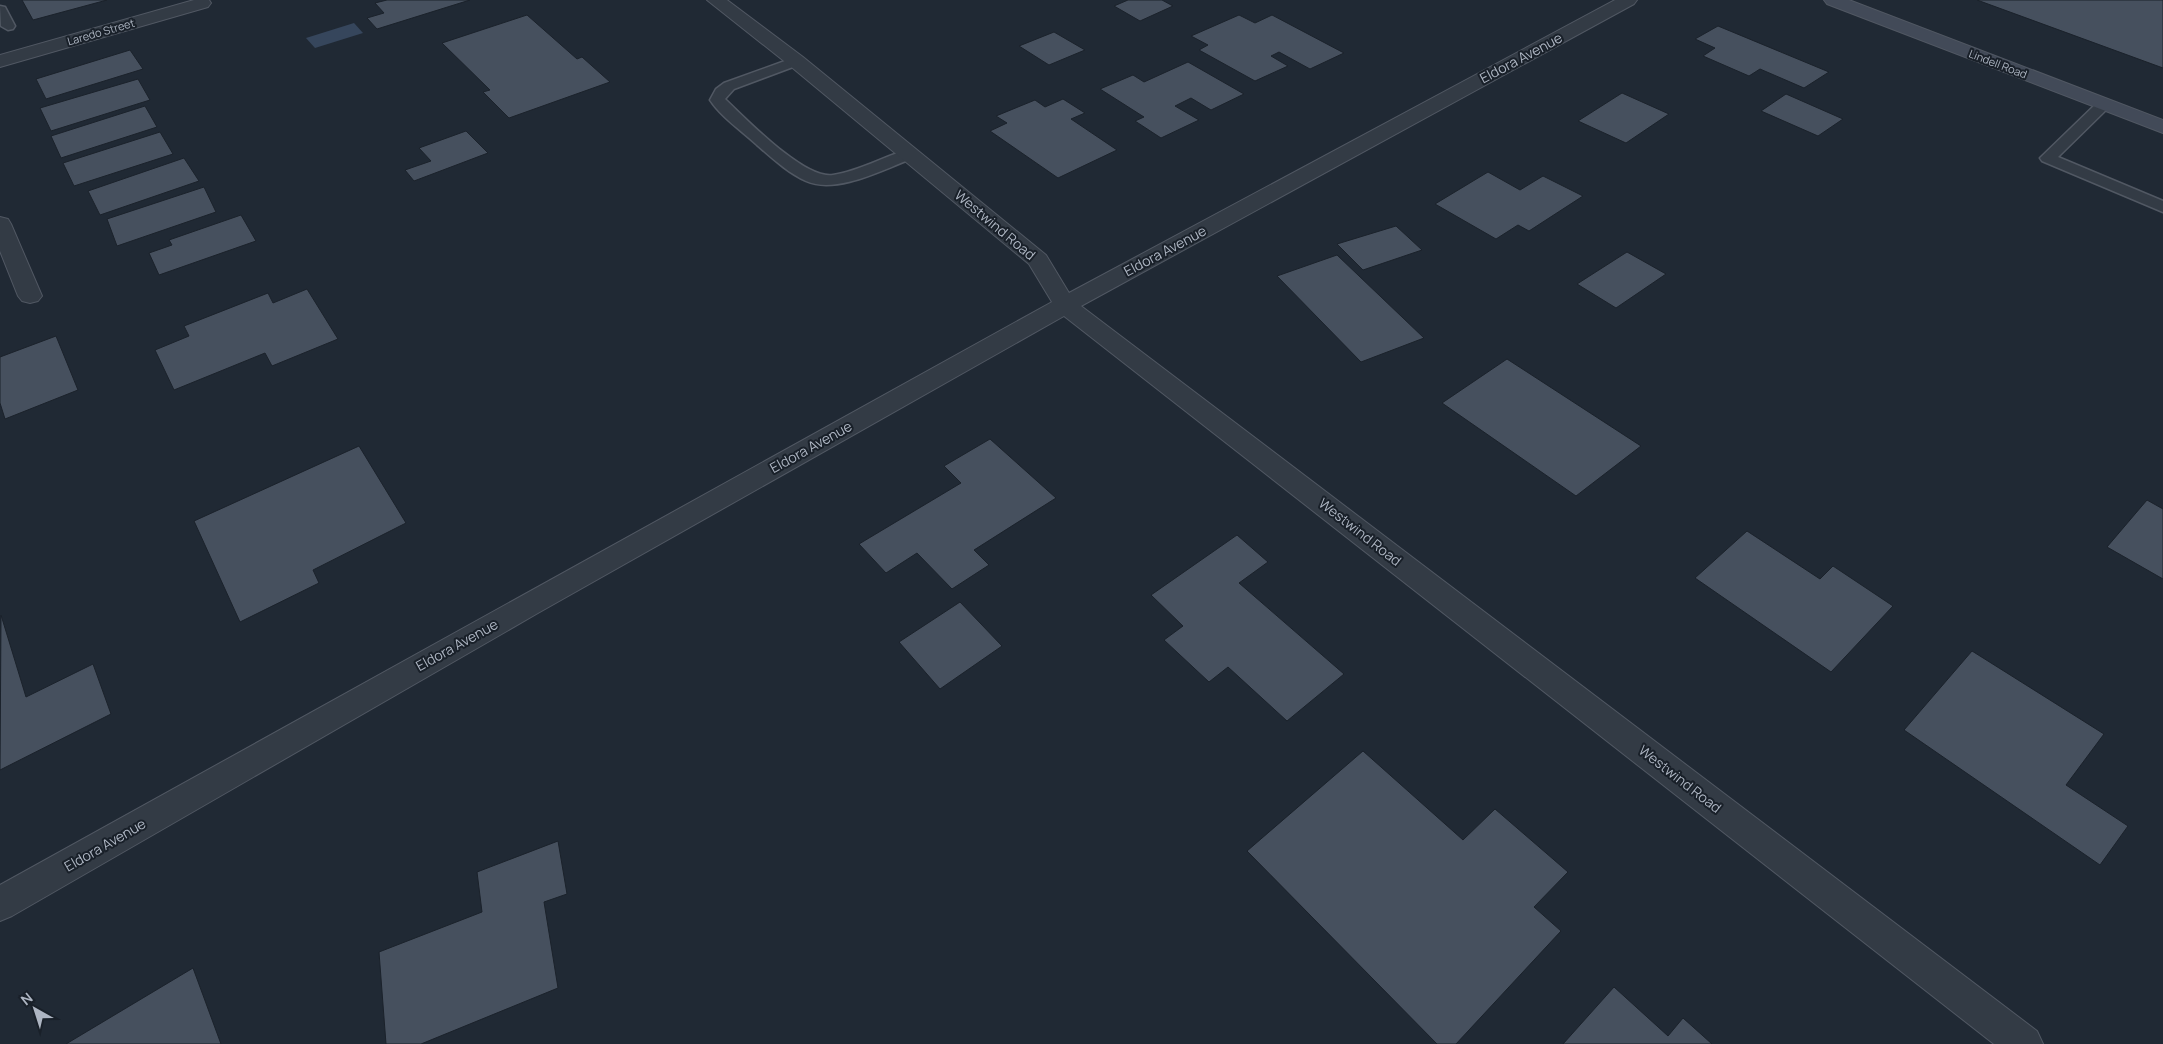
<svg xmlns="http://www.w3.org/2000/svg" width="2163" height="1044" viewBox="0 0 2163 1044" font-family="Manrope,sans-serif">
	<style>
		.water { fill: #36465c }
		.building { fill: #46505e; stroke: #1b222b }
		.lines { fill: none; stroke-linecap: round; stroke-linejoin: round }
		.lane-casing { stroke: #515863; stroke-width: 3 }
		.street-casing { stroke: #515863; stroke-width: 2 }
		.secondary-casing { stroke: #515863; stroke-width: 2 }
		.lane { fill: #333b45; fill-rule: evenodd }
		.street { fill: #333b45; fill-rule: evenodd }
		.secondary { fill: #424a58; fill-rule: evenodd }
		.labels { text-anchor: middle; stroke-width: 4; stroke-linejoin: round; paint-order: stroke }
		.far-street-label { font-size: 11px; fill: #adb5c2; stroke: #192029 }
		.street-label { font-size: 14px; fill: #adb5c2; stroke: #192029 }
	</style>
	<rect width="100%" height="100%" fill="#202934"/>
	<path class="water" d="M354 23 363 33 315 48 306 38Z"/>
	<path class="building" d="M22 0H107L33 20Z
		M387 0H470L377 29 367 18 384 13 375 3Z
		M1128 0H1162L1173 6 1140 21 1114 6Z
		M1977 0H2163V68Z
		M527 15 577 59 582 57 610 82 509 118 483 92 490 90 442 43Z
		M1239 15 1255 23 1272 15 1344 53 1310 69 1279 52 1271 56 1288 66 1255 81 1199 50 1208 45 1191 36Z
		M1718 26 1829 72 1804 88 1760 69 1749 76 1703 56 1715 48 1695 39Z
		M1054 32 1085 50 1049 65 1019 46Z
		M130 50 143 69 46 99 36 79Z
		M1188 62 1244 94 1211 110 1191 98 1175 106 1199 120 1161 138 1135 121 1144 117 1100 89 1133 75 1144 82Z
		M138 79 150 100 51 131 40 108Z
		M1622 93 1669 114 1626 143 1578 121Z
		M1786 94 1843 119 1818 136 1761 111Z
		M1063 99 1085 113 1071 119 1117 150 1058 178 990 131 1007 123 996 116 1035 100 1045 107Z
		M145 106 157 127 61 158 51 136Z
		M466 131 488 153 414 181 405 170 431 161 419 148Z
		M160 132 173 154 74 186 63 163Z
		M184 158 199 181 100 215 88 191Z
		M1488 172 1520 190 1543 176 1583 196 1529 231 1518 225 1496 239 1435 204Z
		M204 187 216 212 117 246 107 219Z
		M241 215 256 241 159 275 149 253 172 245 169 240Z
		M1396 226 1422 250 1363 270 1337 244Z
		M1627 252 1666 274 1616 308 1577 284Z
		M1337 255 1424 338 1361 362 1277 276Z
		M307 289 338 339 272 366 265 353 174 390 155 350 189 336 184 326 268 293 273 303Z
		M56 336 78 390 5 419 0 403V357Z
		M1507 359 1641 446 1576 496 1442 403Z
		M990 439 1056 498 974 550 989 565 952 589 917 553 886 573 859 544 961 483 944 466Z
		M359 446 406 523 313 570 319 583 240 622 194 521Z
		M2147 500 2163 509V579L2107 547Z
		M1747 531 1820 579 1833 566 1893 606 1831 672 1695 578Z
		M1237 535 1268 562 1239 583 1344 674 1287 721 1228 667 1209 682 1164 640 1183 626 1151 595Z
		M960 602 1002 646 940 689 899 642Z
		M1 615 26 697 93 664 111 714 0 770Z
		M1972 651 2104 734 2066 785 2128 826 2100 865 1904 730Z
		M1363 751 1463 840 1495 809 1568 872 1534 907 1561 931 1456 1044H1437L1247 851Z
		M558 841 567 894 544 902 558 988 421 1044H386L379 952 482 912 477 872Z
		M193 968 221 1044H66Z
		M1614 987 1668 1036 1683 1018 1712 1044H1563Z"/>
	<g class="lines">
		<g class="lane-casing">
			<path id="lane" d="M0 6 5 7 15 26 13 29 8 30 1 26Z
				M796 57 801 58 803 61 801 64 734 89 725 99C746 119 805 180 833 175 860 171 884 156 910 149L918 154 916 157C886 168 837 195 806 181 788 173 772 158 757 145 742 131 721 117 710 100L716 89 724 83Z
				M2104 100 2111 104 2109 107 2058 157 2163 201V212L2042 161 2040 158 2099 101Z"/>
		</g>
		<g class="street-casing">
			<path id="street" d="M194 0H209L211 3 208 7 0 67V55Z
				M707 0H727L803 57 1046 255 1069 293 1615 0H1637L1634 4 1081 306 2037 1031 2043 1044H1994L1064 316 538 613 12 916 0 921V885L1052 302 1029 264 789 65Z
				M0 217 8 219 11 224 42 296 38 301 30 303 22 301 18 296 0 251Z"/>
		</g>
		<g class="secondary-casing">
			<path id="secondary" d="M1824 0H1849L2163 120V133L1827 4Z"/>
		</g>
		<use href="#lane" class="lane"/>
		<use href="#street" class="street"/>
		<use href="#secondary" class="secondary"/>
	</g>
	<g class="labels">
		<g class="far-street-label">
			<text transform="translate(101 32) rotate(-16)" y="4">Laredo Street</text>
			<text transform="translate(1998 64) rotate(21)" y="4">Lindell Road</text>
		</g>
		<g class="street-label">
			<text transform="translate(1521 58) rotate(-28)" y="5">Eldora Avenue</text>
			<text transform="translate(995 225) rotate(40)" y="5">Westwind Road</text>
			<text transform="translate(1165 251) rotate(-28)" y="5">Eldora Avenue</text>
			<text transform="translate(811 447) rotate(-29)" y="5">Eldora Avenue</text>
			<text transform="translate(1360 532) rotate(38)" y="5">Westwind Road</text>
			<text transform="translate(457 645) rotate(-29)" y="5">Eldora Avenue</text>
			<text transform="translate(1680 779) rotate(38)" y="5">Westwind Road</text>
			<text transform="translate(105 845) rotate(-30)" y="5">Eldora Avenue</text>
		</g>
	</g>
	<g transform="translate(35 1009) rotate(321)" stroke="#192029" stroke-width="4" paint-order="stroke">
	<path d="M0-4L9 19L0 12L-9 19Z" fill="#adb5c2"/>
	<text y="-8" font-size="14" font-weight="bold" text-anchor="middle" fill="#adb5c2">N</text>
	</g>
</svg>
